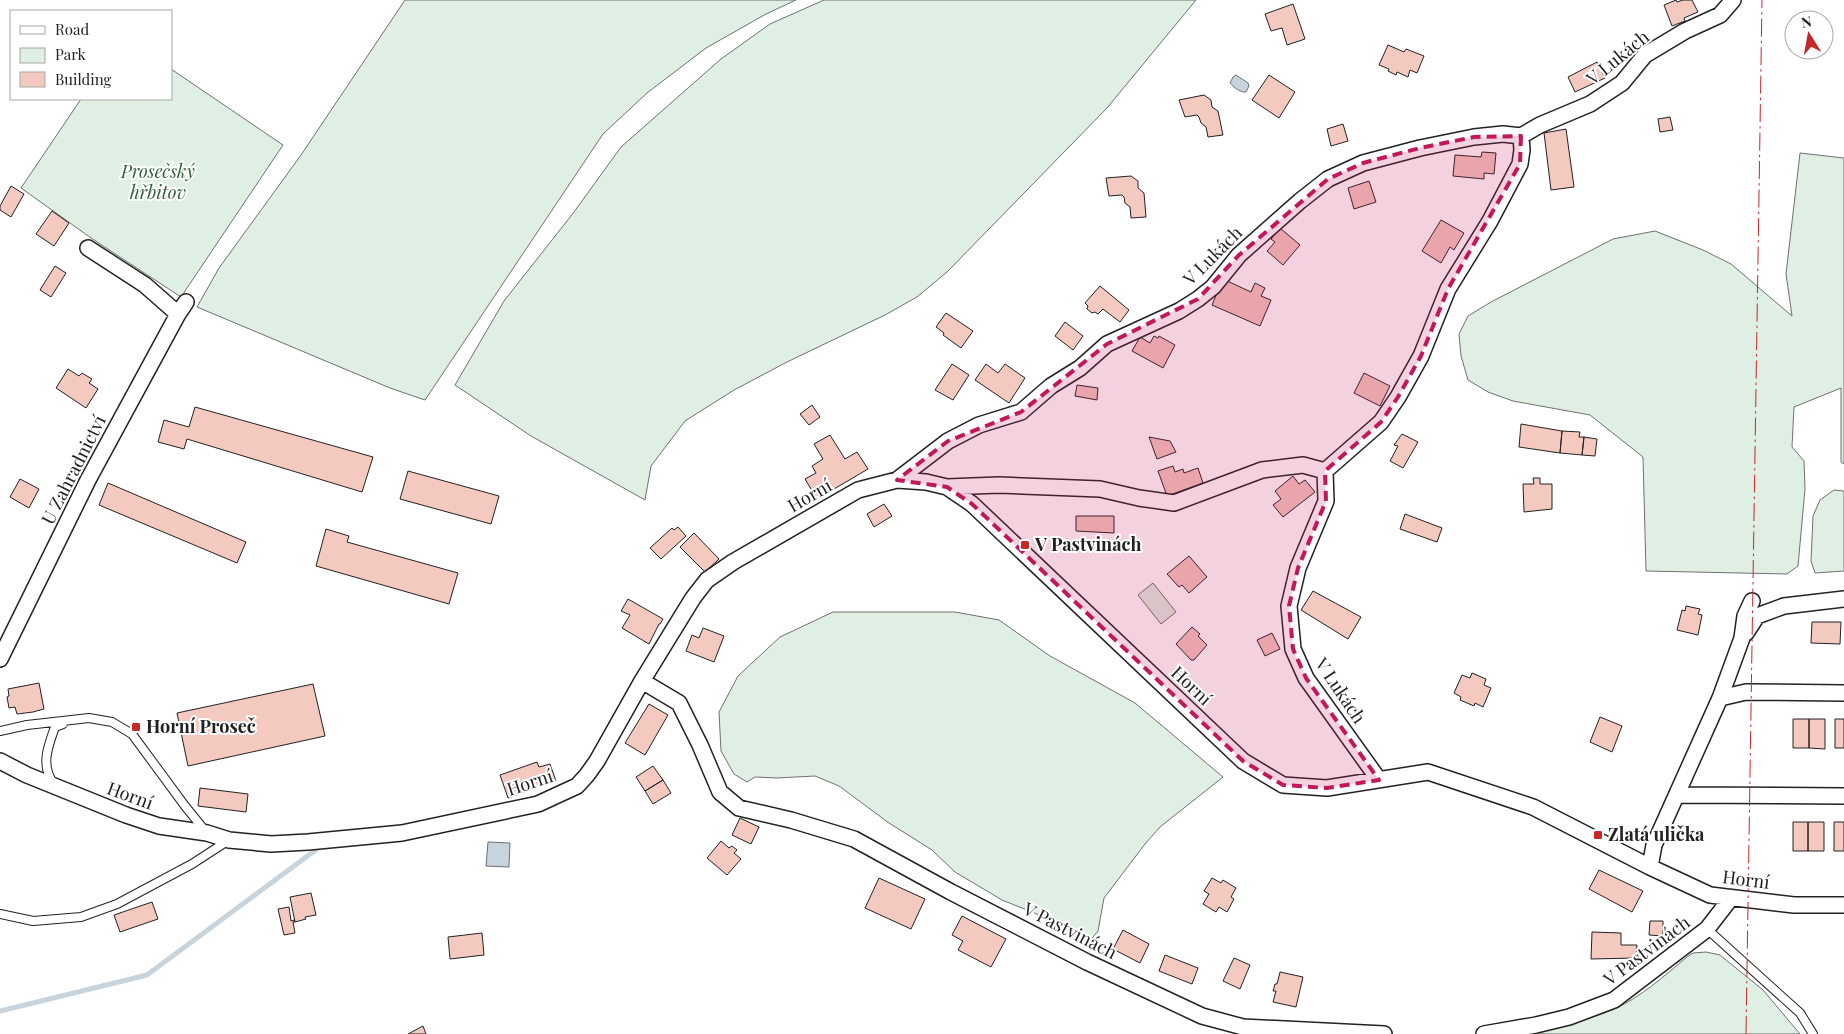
<svg xmlns="http://www.w3.org/2000/svg" width="1844" height="1034" viewBox="0 0 1844 1034" font-family="'Playfair Display',serif">
	<style>
		.green { fill: #e0efe3; stroke: #6f6f6f }
		.water { fill: #c7d3dd; stroke: #6f6f6f }
		.lines { fill: none; stroke-linecap: round; stroke-linejoin: round }
		.stream { stroke: #c7d3dd; stroke-width: 5 }
		.building { fill: #f3c9c0; stroke: #222 }
		.lane-casing { stroke: #222; stroke-width: 10 }
		.street-casing { stroke: #222; stroke-width: 18 }
		.lane { stroke: #fff; stroke-width: 8 }
		.street { stroke: #fff; stroke-width: 15 }
		.power { stroke: #c62828; stroke-width: 1; stroke-dasharray: 18 4 2.5 4; stroke-linecap: butt }
		.marked { fill: #c2185b; fill-opacity: 0.2; stroke: #c2185b; stroke-width: 4; stroke-dasharray: 10 6; stroke-linejoin: round }
		.poi-dot { fill: #c62828; stroke: #fff; stroke-width: 2 }
		.labels { text-anchor: middle; stroke-width: 4; stroke-linejoin: round; paint-order: stroke }
		.street-label { font-size: 18px; fill: #222; stroke: #fff }
		.park-label { font-size: 18px; font-style: italic; fill: #2f5e38; stroke: #fff }
		.poi-label { font-size: 18px; font-weight: bold; fill: #222; stroke: #fff; text-anchor: start }
	</style>
	<rect width="100%" height="100%" fill="#fff"/>
	<path class="green" d="M405 0H796L766 14 706 48 647 93 603 134 425 400 390 388 197 307 219 268 301 155Z
		M824 0H1196L1107 108 947 272 917 297 885 315 787 362 734 390 685 421 651 466 645 500 531 436 455 385 504 301 574 212 621 147 721 59 770 24Z
		M171 69 283 145 181 297 91 238 21 188 81 99H171Z
		M1800 153 1844 158V464L1841 462V388L1794 407 1792 447 1804 461 1805 489 1798 566 1787 574 1646 571 1643 457 1590 415 1513 401 1488 392 1468 380 1461 356 1459 334 1468 316 1491 302 1613 239 1655 231 1703 250 1731 264 1792 316 1786 274Z
		M1834 490 1844 491V571L1815 573 1811 561 1813 516 1820 500Z
		M1153 583 1176 612 1161 624 1138 595Z
		M833 612H955L999 620 1050 656 1135 703 1223 777 1160 827 1145 844 1104 898 1098 931 1089 942 1081 943 1037 914 1002 900 955 872 932 850 889 823 839 786 815 776 777 778 755 777 747 782 734 774 721 751 719 712 738 676 780 637Z
		M1706 952 1720 955 1763 990 1800 1034H1522C1552 1028 1583 1022 1612 1010 1640 998 1664 976 1687 957L1693 953Z"/>
	<path class="water" d="M1236 75 1248 83 1249 86 1246 92C1241 93 1233 87 1230 83L1233 77Z
		M488 842 510 843 509 867 486 866Z"/>
	<g class="lines">
		<path class="stream" d="M0 1011 147 975 321 846"/>
	</g>
	<path class="building" d="M1676 0 1677 2 1683 0H1692L1698 12 1684 18 1685 21 1672 26 1664 5Z
		M1293 4 1305 39 1287 45 1282 28 1271 31 1265 14Z
		M1388 45 1404 52 1406 49 1424 56 1417 73 1410 70 1408 77 1397 72 1396 75 1388 71 1389 69 1379 65Z
		M1597 62 1605 78 1575 92 1568 77Z
		M1269 75 1295 92 1279 118 1252 100Z
		M1204 95 1211 100 1212 107 1218 111 1223 135 1208 137 1206 127 1201 123 1199 117 1197 115 1185 117 1179 100Z
		M1670 117 1673 130 1660 132 1658 119Z
		M1343 124 1348 141 1331 146 1327 129Z
		M1566 129 1574 187 1551 190 1544 133Z
		M1482 152 1496 153 1494 174 1484 173V179L1453 176 1455 155 1481 157Z
		M1131 176 1138 181V188L1144 193 1146 217 1131 218 1130 207 1125 203 1124 197 1122 195 1109 196 1106 178Z
		M1369 181 1376 202 1354 209 1348 188Z
		M11 186 24 194 11 217 0 210V206Z
		M52 211 69 223 54 246 36 234Z
		M1441 220 1464 233 1454 250 1450 247 1441 263 1422 251Z
		M1280 228 1300 245 1283 265 1267 251 1275 242 1271 239Z
		M55 266 66 273 51 297 40 290Z
		M1223 279 1251 292 1255 283 1265 288 1261 296 1271 300 1260 326 1212 305Z
		M1100 286 1129 310 1120 322 1103 309 1098 314 1095 312 1092 313 1087 309 1088 306 1085 303Z
		M946 313 973 331 961 348 943 335 944 333 936 327Z
		M1065 322 1083 336 1073 350 1055 336Z
		M1154 336 1158 338 1159 336 1175 345 1163 368 1132 351 1140 337 1150 343Z
		M952 364 969 375 953 400 935 390Z
		M986 364 998 373 1005 364 1025 378 1009 403 975 380Z
		M68 369 79 376 82 373 92 379 89 383 98 389 86 408 56 388Z
		M1364 373 1390 386 1380 406 1354 393Z
		M1077 385 1098 388 1097 400 1075 396Z
		M812 405 820 417 809 425 800 414Z
		M195 407 373 457 362 492 187 439 184 449 158 442 164 420 189 427Z
		M1521 424 1562 431 1560 453 1519 447Z
		M1562 431 1580 432 1579 437H1584L1582 455 1560 453Z
		M1402 434 1418 442 1403 468 1390 461 1398 446 1394 445Z
		M830 435 845 459 857 452 868 469 817 499 805 479 816 473 812 466 823 459 814 444Z
		M1149 437 1170 441 1176 452 1157 459Z
		M1584 437 1597 439 1595 456 1582 455Z
		M1173 466 1175 472 1183 469 1184 473 1198 468 1203 483 1167 496 1158 471Z
		M408 471 499 496 491 524 400 499Z
		M1293 476 1299 484 1305 480 1315 492 1283 517 1273 505 1281 499 1275 491Z
		M1533 478H1540V484H1552V509L1524 512 1523 484H1534Z
		M20 479 39 489 29 508 10 497Z
		M108 483 246 542 237 563 99 505Z
		M884 504 892 516 874 527 867 514Z
		M1405 514 1442 528 1437 542 1400 529Z
		M1076 516H1114V533L1076 531Z
		M678 527 686 536 661 559 650 548 672 528 674 530Z
		M326 529 349 536 347 542 458 573 449 604 316 566Z
		M694 533 719 559 705 572 680 547Z
		M1189 556 1207 577 1189 593 1182 585 1179 587 1167 574Z
		M1313 591 1361 617 1348 639 1301 610Z
		M628 599 663 619 660 624H659L649 644 622 628 630 615 621 611Z
		M1686 606 1700 609 1698 614 1702 615 1698 635 1677 630 1682 610 1685 611Z
		M1812 622H1841L1840 644 1811 643Z
		M1192 627 1200 634 1198 636 1207 645 1194 660H1191L1176 644Z
		M703 628 724 636 714 662 686 651 692 635 699 638Z
		M1272 633 1280 649 1265 656 1257 640Z
		M1472 673 1486 679 1484 685 1491 688 1483 707 1475 703 1474 706 1460 700 1461 697 1454 693 1462 675 1470 678Z
		M39 683 44 709 33 712 17 714 15 707 9 708 7 697 9 696 8 689Z
		M313 684 325 736 188 766 177 713Z
		M649 704 668 715 645 755 625 743Z
		M1600 717 1622 726 1612 752 1590 742Z
		M1793 719H1809V748H1793Z
		M1809 719H1825V749L1809 748Z
		M1835 719H1844V748H1835Z
		M537 762 539 767 550 764 556 781 508 798 500 775Z
		M653 766 663 780 645 791 636 777Z
		M663 780 671 793 653 804 645 791Z
		M200 788 248 794 246 812 198 806Z
		M740 818 759 827 751 844 732 835Z
		M1793 822H1808V851H1793Z
		M1808 822H1824V851H1808Z
		M1834 822H1844V851H1834Z
		M721 841 729 848 732 846 737 850 734 853 741 859 727 875 707 858Z
		M1599 870 1643 891 1632 912 1589 889Z
		M879 878 925 899 911 929 865 908Z
		M1212 878 1221 883 1223 880 1236 888 1231 897 1234 899 1227 912 1219 907 1216 912 1203 904 1209 894 1204 891Z
		M311 893 316 915 305 917 306 919 295 922 290 897Z
		M152 902 158 919 120 932 114 915Z
		M289 907 291 921 294 920 295 922H293L295 933 284 935 278 909Z
		M962 916 1006 939 991 967 958 950 963 941 952 935Z
		M1650 921H1663V936L1649 935Z
		M1123 930 1149 944 1140 963 1113 949Z
		M1592 932 1621 933V945H1637L1636 958 1591 959Z
		M482 933 484 955 450 959 448 937Z
		M1165 955 1198 968 1192 984 1159 971Z
		M1234 958 1250 965 1240 989 1223 981Z
		M1280 972 1303 977 1296 1007 1273 1002 1276 991H1273L1275 984H1277Z
		M423 1026 426 1034H408Z"/>
	<g class="lines">
		<g class="lane-casing">
			<path id="lane" d="M0 731 27 725 89 718 112 722 132 734 185 806 206 832
				M54 784C40 766 48 746 55 727L63 724
				M0 914 33 921 81 917 117 904 192 864 229 840
				M1707 929 1800 1013 1813 1034"/>
		</g>
		<g class="street-casing">
			<path id="street" d="M88 248 145 285 178 314
				M897 480 948 441 979 425 1021 412 1051 386 1080 368 1107 344 1179 311 1198 299 1213 287 1239 255 1300 201 1328 179 1363 163 1420 148 1474 137 1503 134 1521 136 1540 125 1590 104 1622 83 1645 55 1685 31 1720 15 1733 0
				M947 487 999 485 1100 489 1139 498 1174 503 1262 470 1303 465 1325 471
				M1746 633 1757 616 1784 606 1844 599
				M0 659 88 480 178 314 186 302
				M642 681 679 703 700 745 720 792 739 808 791 820 854 839 951 892 1087 962 1202 1016 1243 1027 1384 1034
				M1720 698 1746 692 1844 693
				M0 761 27 775 126 815 159 826 207 833 229 840 271 844 308 842 402 833 538 804 577 786 587 775 597 761 642 681 693 598 707 580 733 562 858 490 897 480 926 482 947 487 972 504 1243 761 1283 785 1327 788 1428 772 1533 807 1650 867 1710 895 1794 905H1844
				M1379 780 1306 678 1293 649 1289 606 1298 568 1326 501 1325 471 1381 422 1398 397 1421 356 1448 289 1490 221 1520 164 1522 150 1521 136
				M1678 795 1844 796
				M1650 867 1654 845 1720 698 1742 638 1745 616 1752 601
				M1484 1034 1536 1025 1569 1017 1614 1000 1707 929 1731 898"/>
		</g>
		<use href="#lane" class="lane"/>
		<use href="#street" class="street"/>
		<path class="power" d="M1746 1034 1762 0"/>
	</g>
	<path class="marked" d="M1521 136 1520 164 1448 289 1421 356 1398 397 1381 422 1325 471 1326 501 1298 568 1289 606 1293 649 1306 678 1379 780 1327 788 1283 785 1243 761 972 504 947 487 897 480 948 441 1021 412 1107 344 1198 299 1239 255 1328 179 1363 163 1420 148 1474 137Z"/>
	<g class="poi-dot">
		<rect x="1020" y="540" width="10" height="10" rx="2.5"/>
		<rect x="131" y="722" width="10" height="10" rx="2.5"/>
		<rect x="1593" y="830" width="10" height="10" rx="2.5"/>
	</g>
	<g class="labels">
		<g class="street-label">
			<text transform="translate(1618 58) rotate(-39)" y="6">V Lukách</text>
			<text transform="translate(1213 256) rotate(-45)" y="6">V Lukách</text>
			<text transform="translate(74 470) rotate(-63)" y="6">U Zahradnictví</text>
			<text transform="translate(810 496) rotate(-30)" y="6">Horní</text>
			<text transform="translate(1191 686) rotate(43)" y="6">Horní</text>
			<text transform="translate(1340 691) rotate(56)" y="6">V Lukách</text>
			<text transform="translate(530 783) rotate(-18)" y="6">Horní</text>
			<text transform="translate(130 796) rotate(20)" y="6">Horní</text>
			<text transform="translate(1746 880) rotate(7)" y="6">Horní</text>
			<text transform="translate(1070 931) rotate(27)" y="6">V Pastvinách</text>
			<text transform="translate(1647 951) rotate(-37)" y="6">V Pastvinách</text>
		</g>
		<g class="park-label">
			<text x="158" y="178">Prosečský<tspan x="158" dy="21">hřbitov</tspan></text>
		</g>
		<g class="poi-label">
			<text x="1035" y="551">V Pastvinách</text>
			<text x="146" y="733">Horní Proseč</text>
			<text x="1608" y="841">Zlatá ulička</text>
		</g>
	</g>
	<rect x="10" y="10" width="162" height="90" fill="#ffffff" stroke="#a7a7a7"/>
	<rect x="20" y="26" width="25" height="8" fill="#ffffff" stroke="#a7a7a7"/>
	<text x="55" y="35" font-size="15" fill="#222222">Road</text>
	<rect x="20" y="48" width="25" height="15" fill="#e0efe3" stroke="#a7a7a7"/>
	<text x="55" y="60" font-size="15" fill="#222222">Park</text>
	<rect x="20" y="72" width="25" height="15" fill="#f3c9c0" stroke="#a7a7a7"/>
	<text x="55" y="85" font-size="15" fill="#222222">Building</text>
	<g transform="translate(1809 35) rotate(349)"><circle r="24" fill="#ffffff" stroke="#a7a7a7"/>
	<path d="M0-4L9 19L0 12L-9 19Z" fill="#c62828"/>
	<text y="-8" font-size="14" font-weight="bold" text-anchor="middle" fill="#222222">N</text>
	</g>
</svg>
